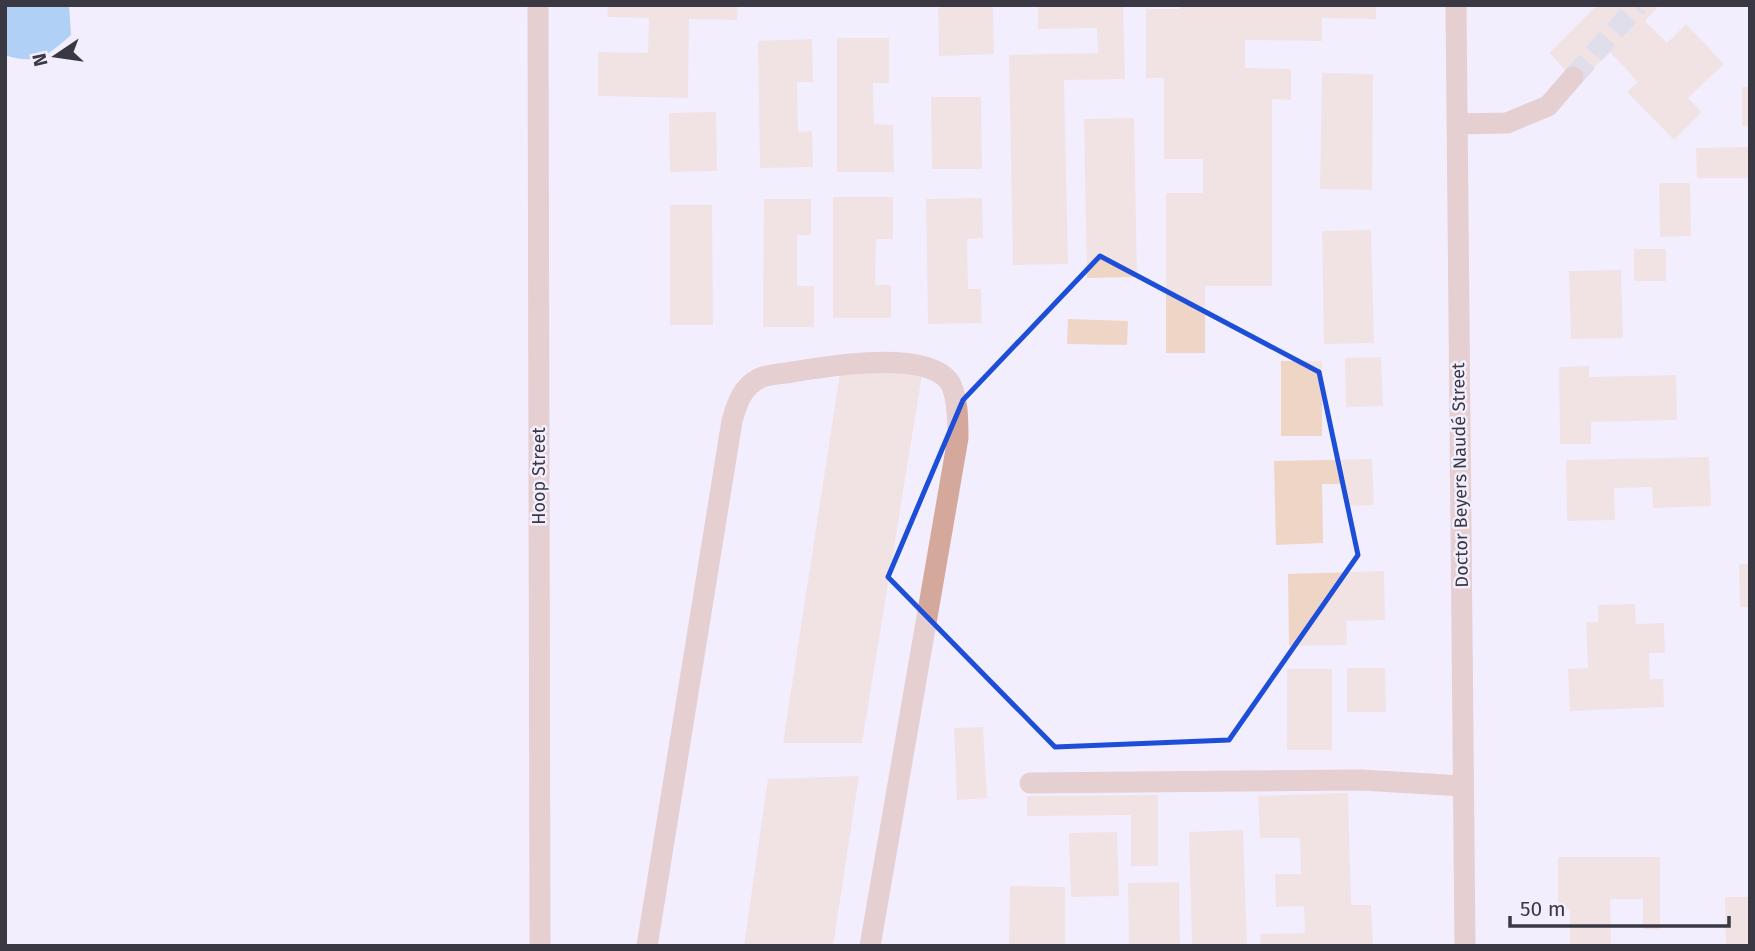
<svg xmlns="http://www.w3.org/2000/svg" width="1755" height="951" viewBox="0 0 1755 951" font-family="'Fira Sans',sans-serif">
	<style>
		.water { fill: #61aaed }
		.building { fill: #efd5c6 }
		.lines { fill: none; stroke-linecap: round; stroke-linejoin: round }
		.minor-tunnel { stroke: #cdcad8; stroke-width: 21; stroke-dasharray: 21 10; stroke-linecap: butt }
		.minor { stroke: #d5a89c; stroke-width: 21 }
		.marked { fill: none; stroke: #1d4ed8; stroke-width: 5; stroke-linejoin: round }
		.labels { text-anchor: middle; stroke-width: 5; stroke-linejoin: round; paint-order: stroke }
		.street-label { font-size: 18px; fill: #3a3842; stroke: #f2eefe }
	</style>
	<rect width="100%" height="100%" fill="#f2eefe"/>
	<path class="water" d="M5 5H69L71 35C48 55 37 66 5 55Z"/>
	<path class="building" d="M608 5H738L737 20 689 19 688 98 598 96V52L648 53 649 18 607 17Z
		M938 5H993L994 54 939 56Z
		M1038 5H1123L1125 79 1064 80 1068 264 1013 265 1009 55 1098 53 1097 28 1038 29Z
		M1181 5H1376V19L1322 18V41L1245 40V68L1291 69V100L1272 99V286H1205V353H1166V193H1203V159H1164V78H1146V9H1181Z
		M1597 5H1660L1645 21 1667 43 1686 24 1724 64 1688 98 1702 112 1674 140 1627 92 1638 82 1610 52 1578 83 1549 53Z
		M837 38H889V83H873L874 124 893 125 894 172H837Z
		M812 39 813 82H797L798 132 812 131 813 167 760 168 758 41Z
		M1322 73 1373 74 1372 190 1320 189Z
		M1742 87H1750V126H1742Z
		M931 97H981L982 169H932Z
		M716 112 717 171 670 172 669 113Z
		M1134 118 1137 277 1087 278 1084 119Z
		M1750 147V178H1697L1696 148Z
		M1659 183H1690L1691 236 1660 237Z
		M833 197H893V239H876L875 285H891V318H833Z
		M982 198 983 238 967 239 968 289H981L982 323 928 324 926 199Z
		M764 199H811V235H797V286H814V327H763Z
		M670 205H712L713 325H670Z
		M1371 230 1374 343 1324 344 1322 231Z
		M1634 249H1666V281H1634Z
		M1621 270 1623 338 1571 339 1569 271Z
		M1068 319 1128 321 1127 345 1067 344Z
		M1381 357 1383 406 1346 407 1345 358Z
		M1281 361H1322V436H1281Z
		M1589 366V377L1676 375 1677 420 1591 422V444H1560L1559 367Z
		M923 369 862 743H783L840 373Z
		M1709 457 1711 506 1653 508 1652 487 1614 488 1615 520 1567 521 1566 460Z
		M1372 459 1374 505 1345 506 1344 484H1322L1323 543 1276 545 1274 461Z
		M1739 564H1750V607H1740Z
		M1384 571 1385 620 1346 621 1347 645 1289 646 1288 574Z
		M1635 604 1636 624 1664 623 1665 653H1649L1650 679H1663L1664 707 1570 711 1568 669 1588 668 1586 622H1598V605Z
		M1347 668H1385L1386 712H1347Z
		M1287 669H1332V750H1287Z
		M983 727 987 798 957 800 954 728Z
		M859 776 833 946H744L768 779Z
		M1348 793 1351 905H1371L1373 946H1261L1260 934 1305 933 1304 906 1276 907 1275 874H1301L1300 838H1260L1258 796Z
		M1158 795V866H1131V815L1027 816V796Z
		M1243 830 1247 946H1192L1189 832Z
		M1117 832 1119 896 1071 897 1069 833Z
		M1558 857H1660V930L1643 929V899H1610L1611 944H1570V909H1558Z
		M1179 882 1180 946H1129L1128 883Z
		M1010 886 1065 887V946H1009Z
		M1725 897H1750V946H1726Z"/>
	<g class="lines">
		<path class="minor-tunnel" d="M1573 77 1638 5"/>
		<path class="minor" d="M538 5 540 946
			M1456 5 1465 946
			M1457 124 1507 123 1548 106 1573 77
			M1030 783 1361 780 1463 786
			M647 946 732 421C737 403 742 387 760 378 769 374 783 374 792 372 828 366 922 350 948 380 958 392 958 422 958 438L870 946"/>
	</g>
	<path d="M0 0H1755V951H0ZM1100 256 1319 372 1358 555 1229 740 1055 747 888 577 963 400Z" fill="#f2eefe" fill-opacity=".55" fill-rule="evenodd"/>
	<path class="marked" d="M1100 256 1319 372 1358 555 1229 740 1055 747 888 577 963 400Z"/>
	<g class="labels">
		<g class="street-label">
			<text transform="translate(1460 475) rotate(-91)" y="6">Doctor Beyers Naudé Street</text>
			<text transform="translate(539 476) rotate(-90)" y="6">Hoop Street</text>
		</g>
	</g>
	<rect width="1755" height="951" fill="none" stroke="#3a3842" stroke-width="14"/>
	<g transform="translate(56 56) rotate(257)" stroke="#f2eefe" stroke-width="5" paint-order="stroke">
	<path d="M0-5L12 26L0 18L-12 26Z" fill="#3a3842"/>
	<text y="-10" font-size="19" font-weight="bold" text-anchor="middle" fill="#3a3842">N</text>
	</g>
	<path d="M1510 916v10h219v-10" fill="none" stroke="#3a3842" stroke-width="3.5"/>
	<text x="1520" y="916" font-size="21" fill="#3a3842" stroke="#f2eefe" stroke-width="5" paint-order="stroke">50 m</text>
</svg>
